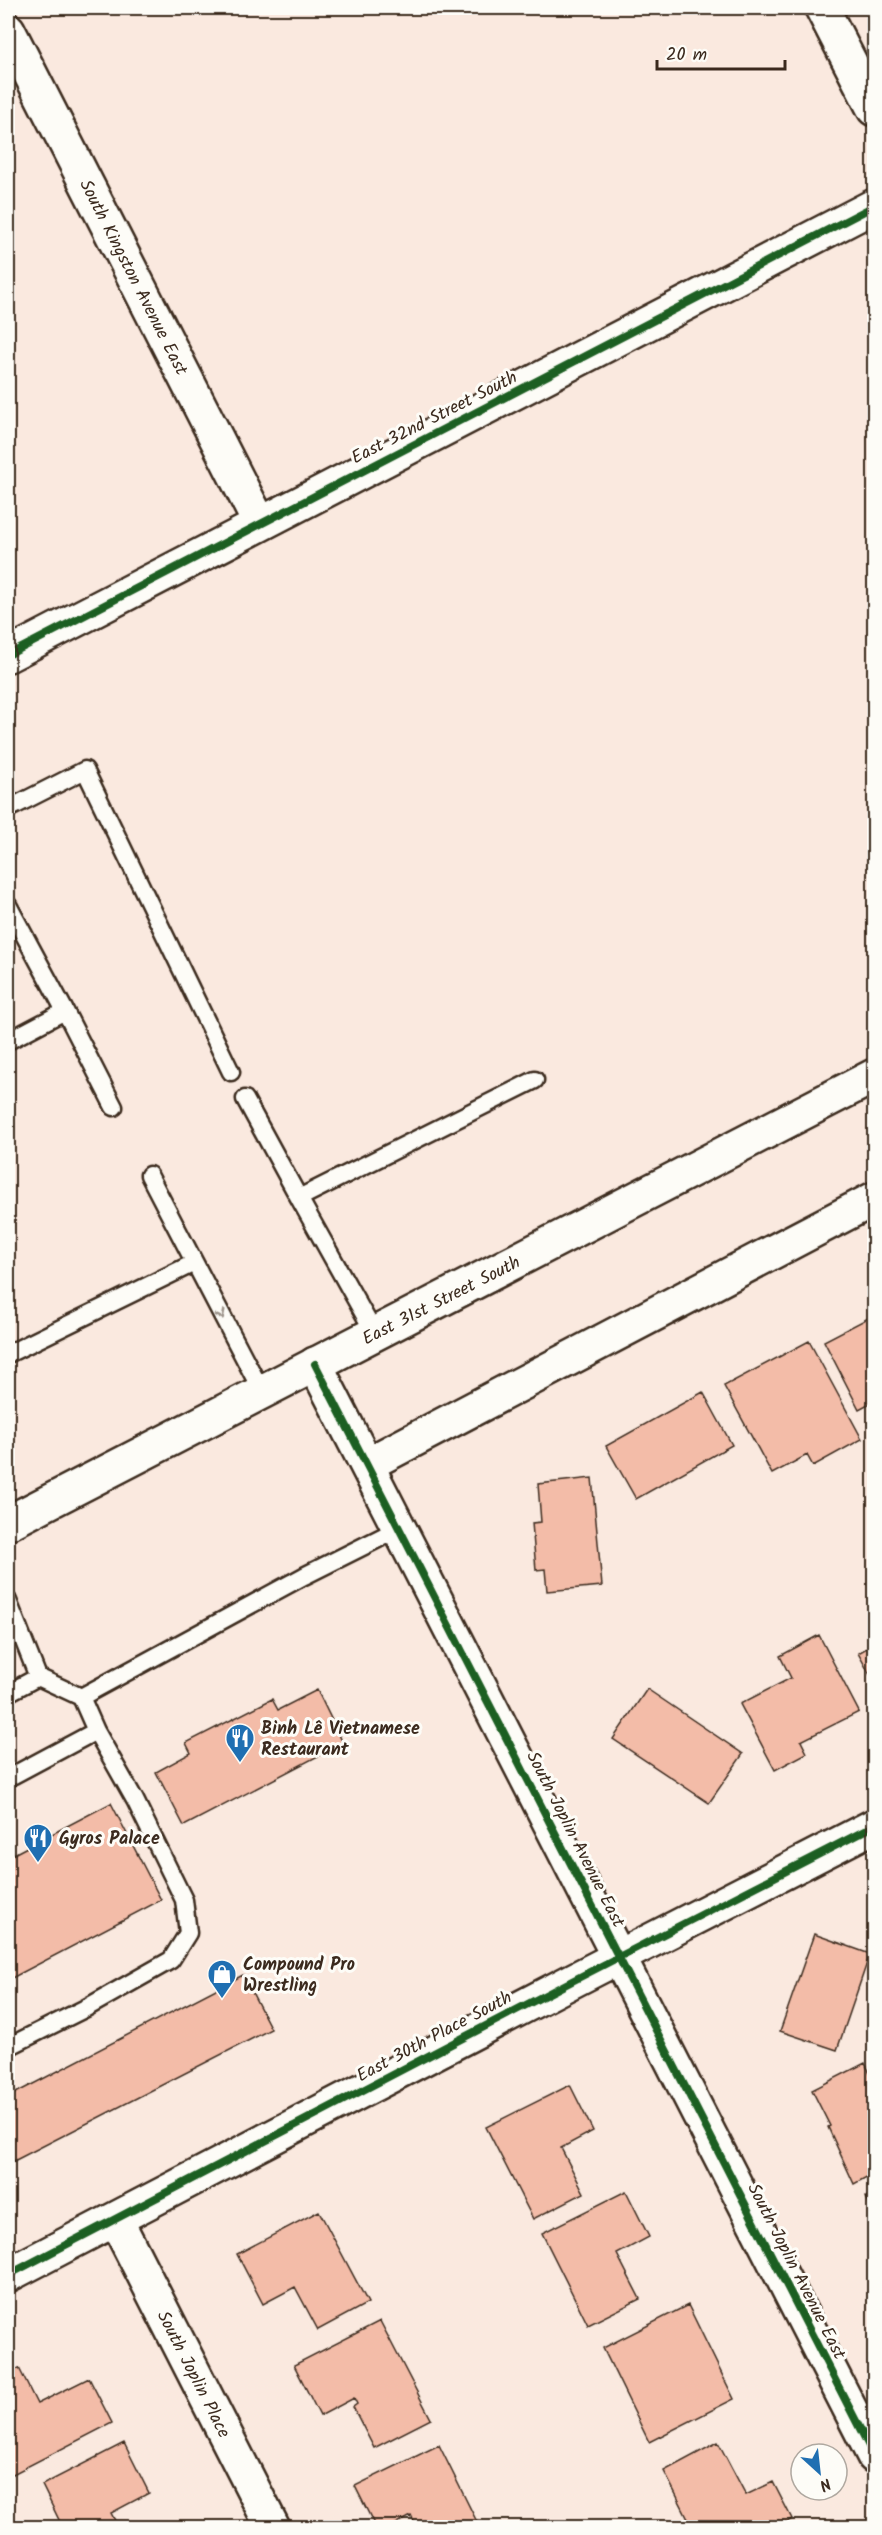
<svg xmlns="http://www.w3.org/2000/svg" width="882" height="2535" viewBox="0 0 882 2535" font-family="Kalam,sans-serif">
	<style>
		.building { fill: #f3bca8; stroke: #3b2a1e; stroke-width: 1.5 }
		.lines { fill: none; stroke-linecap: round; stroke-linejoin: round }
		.lane-casing { stroke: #3b2a1e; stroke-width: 21 }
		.street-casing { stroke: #3b2a1e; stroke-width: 38 }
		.secondary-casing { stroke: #3b2a1e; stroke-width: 38 }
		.lane { stroke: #fdfcf7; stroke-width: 16 }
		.street { stroke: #fdfcf7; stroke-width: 33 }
		.secondary { stroke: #fdfcf7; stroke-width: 33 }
		.cycleway-casing { stroke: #fdfcf7; stroke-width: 11 }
		.cycleway { stroke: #1b5e20; stroke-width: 8 }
		.oneway { stroke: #9c938a }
		.labels { text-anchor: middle; stroke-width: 6; stroke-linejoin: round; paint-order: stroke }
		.street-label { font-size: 18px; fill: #3b2a1e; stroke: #fdfcf7 }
		.poi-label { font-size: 18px; font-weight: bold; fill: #3b2a1e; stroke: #fdfcf7; text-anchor: start }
	</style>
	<rect width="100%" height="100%" fill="#fae9df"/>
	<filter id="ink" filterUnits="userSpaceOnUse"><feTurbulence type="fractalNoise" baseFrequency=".0167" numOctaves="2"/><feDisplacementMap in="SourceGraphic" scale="12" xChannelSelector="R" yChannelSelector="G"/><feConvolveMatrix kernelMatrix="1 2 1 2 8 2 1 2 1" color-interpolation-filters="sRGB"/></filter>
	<g filter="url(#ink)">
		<path class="building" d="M872 1316 874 1322V1401L859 1409 824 1341Z
			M809 1341 862 1439 813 1466 807 1455 772 1474 724 1386Z
			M703 1392 732 1445 636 1499 606 1446Z
			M592 1478 602 1586 547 1591 545 1569 536 1570 532 1523 541 1522 538 1484Z
			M819 1635 859 1712 801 1741 807 1753 775 1770 740 1704 791 1678 780 1656Z
			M874 1644V1682L858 1653Z
			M647 1689 743 1754 709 1803 613 1739Z
			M317 1690 343 1743 184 1826 156 1772 191 1753 186 1743 272 1699 278 1710Z
			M111 1803 161 1900 8 1980V1857Z
			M814 1934 870 1954 837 2050 780 2031Z
			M243 1975 271 2029 8 2164V2097Z
			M865 2063 874 2082V2173L854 2184 828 2127 830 2126 812 2090Z
			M570 2085 593 2131 561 2148 584 2193 533 2219 486 2127Z
			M626 2191 649 2237 617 2254 640 2299 588 2325 542 2233Z
			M874 2192V2214L866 2197Z
			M319 2211 368 2303 318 2330 295 2287 263 2304 237 2254Z
			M688 2305 734 2399 649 2442 603 2348Z
			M380 2321 431 2419 374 2448 353 2407 357 2404 354 2398 320 2416 294 2365Z
			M19 2368 37 2404 89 2378 112 2423 11 2475 8 2468V2374Z
			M718 2442 746 2495 773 2482 792 2519 777 2528H693L664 2471Z
			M124 2443 149 2493 111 2513 119 2528H63L42 2485Z
			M439 2445 480 2528H417L411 2516 389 2528H376L355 2486Z"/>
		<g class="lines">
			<g class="lane-casing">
				<path id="lane" d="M8 809 85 770 231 1072
					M8 905 65 1011
					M8 1041 65 1011 114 1107
					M245 1099 299 1198
					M149 1175 262 1392
					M375 1334 299 1198 535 1080
					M8 1354 194 1263
					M8 1601 38 1677 81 1697 96 1731 8 1778
					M8 1693 38 1677
					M81 1697 304 1576 400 1528
					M8 2047 86 2008 171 1960 188 1933 184 1900 135 1800 96 1731"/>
			</g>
			<g class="street-casing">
				<path id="street" d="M822 8 874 109
					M8 30 260 524
					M8 655 874 206
					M315 1364 874 2456
					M368 1464 874 1199
					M116 2220 273 2528
					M8 2275 574 1980 874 1826"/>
			</g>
			<g class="secondary-casing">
				<path id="secondary" d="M8 1523 874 1076"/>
			</g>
			<use href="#lane" class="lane"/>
			<use href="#street" class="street"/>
			<use href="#secondary" class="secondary"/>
			<g class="cycleway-casing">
				<path id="cycleway" d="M8 655 874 206
					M315 1364 874 2456
					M8 2275 574 1980 874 1826"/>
			</g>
			<use href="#cycleway" class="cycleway"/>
		</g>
		<defs><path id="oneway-chevron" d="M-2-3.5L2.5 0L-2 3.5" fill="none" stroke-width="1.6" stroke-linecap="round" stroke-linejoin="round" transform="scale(1.5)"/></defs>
		<use class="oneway" href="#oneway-chevron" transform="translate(221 1315) rotate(63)"/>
	</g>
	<defs>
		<g id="restaurant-pin" transform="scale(1.5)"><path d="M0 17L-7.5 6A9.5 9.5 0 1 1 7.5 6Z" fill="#1f6fb2" stroke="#fdfcf7"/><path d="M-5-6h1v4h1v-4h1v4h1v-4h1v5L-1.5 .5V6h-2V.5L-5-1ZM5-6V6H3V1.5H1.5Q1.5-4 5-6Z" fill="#fff"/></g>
		<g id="shop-pin" transform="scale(1.5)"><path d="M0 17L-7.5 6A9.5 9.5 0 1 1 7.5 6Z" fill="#1f6fb2" stroke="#fdfcf7"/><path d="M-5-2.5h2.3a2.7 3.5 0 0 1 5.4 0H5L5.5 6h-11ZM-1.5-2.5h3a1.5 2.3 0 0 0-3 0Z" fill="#fff"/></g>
	</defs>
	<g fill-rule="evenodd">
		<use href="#restaurant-pin" x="240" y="1738"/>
		<use href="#restaurant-pin" x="38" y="1838"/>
		<use href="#shop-pin" x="222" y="1974"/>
	</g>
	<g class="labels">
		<g class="street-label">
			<text transform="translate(134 277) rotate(63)" y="6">South Kingston Avenue East</text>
			<text transform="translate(434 417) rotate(-27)" y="6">East 32nd Street South</text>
			<text transform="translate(441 1300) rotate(-27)" y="6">East 31st Street South</text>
			<text transform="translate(576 1839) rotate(63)" y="6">South Joplin Avenue East</text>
			<text transform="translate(434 2036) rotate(-28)" y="6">East 30th Place South</text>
			<text transform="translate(797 2271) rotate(63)" y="6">South Joplin Avenue East</text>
			<text transform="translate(194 2374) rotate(63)" y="6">South Joplin Place</text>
		</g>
		<g class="poi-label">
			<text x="261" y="1734">Binh Lê Vietnamese<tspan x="261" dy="21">Restaurant</tspan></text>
			<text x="59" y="1844">Gyros Palace</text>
			<text x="243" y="1970">Compound Pro<tspan x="243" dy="21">Wrestling</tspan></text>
		</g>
	</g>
	<rect width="882" height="2535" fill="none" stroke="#fdfcf7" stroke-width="30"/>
	<rect x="15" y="15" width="852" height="2505" fill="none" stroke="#3b2a1e" stroke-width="2" filter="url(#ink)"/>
	<g transform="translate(819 2472) rotate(153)"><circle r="28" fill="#fdfcf7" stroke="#afa8a0" stroke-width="1.5"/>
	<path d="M0-4.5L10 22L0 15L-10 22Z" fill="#1f6fb2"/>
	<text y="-9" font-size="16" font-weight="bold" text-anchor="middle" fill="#3b2a1e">N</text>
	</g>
	<path d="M657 60v9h128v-9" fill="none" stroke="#3b2a1e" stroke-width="3"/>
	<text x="666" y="60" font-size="18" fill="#3b2a1e" stroke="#fdfcf7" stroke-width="4.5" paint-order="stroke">20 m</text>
</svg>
